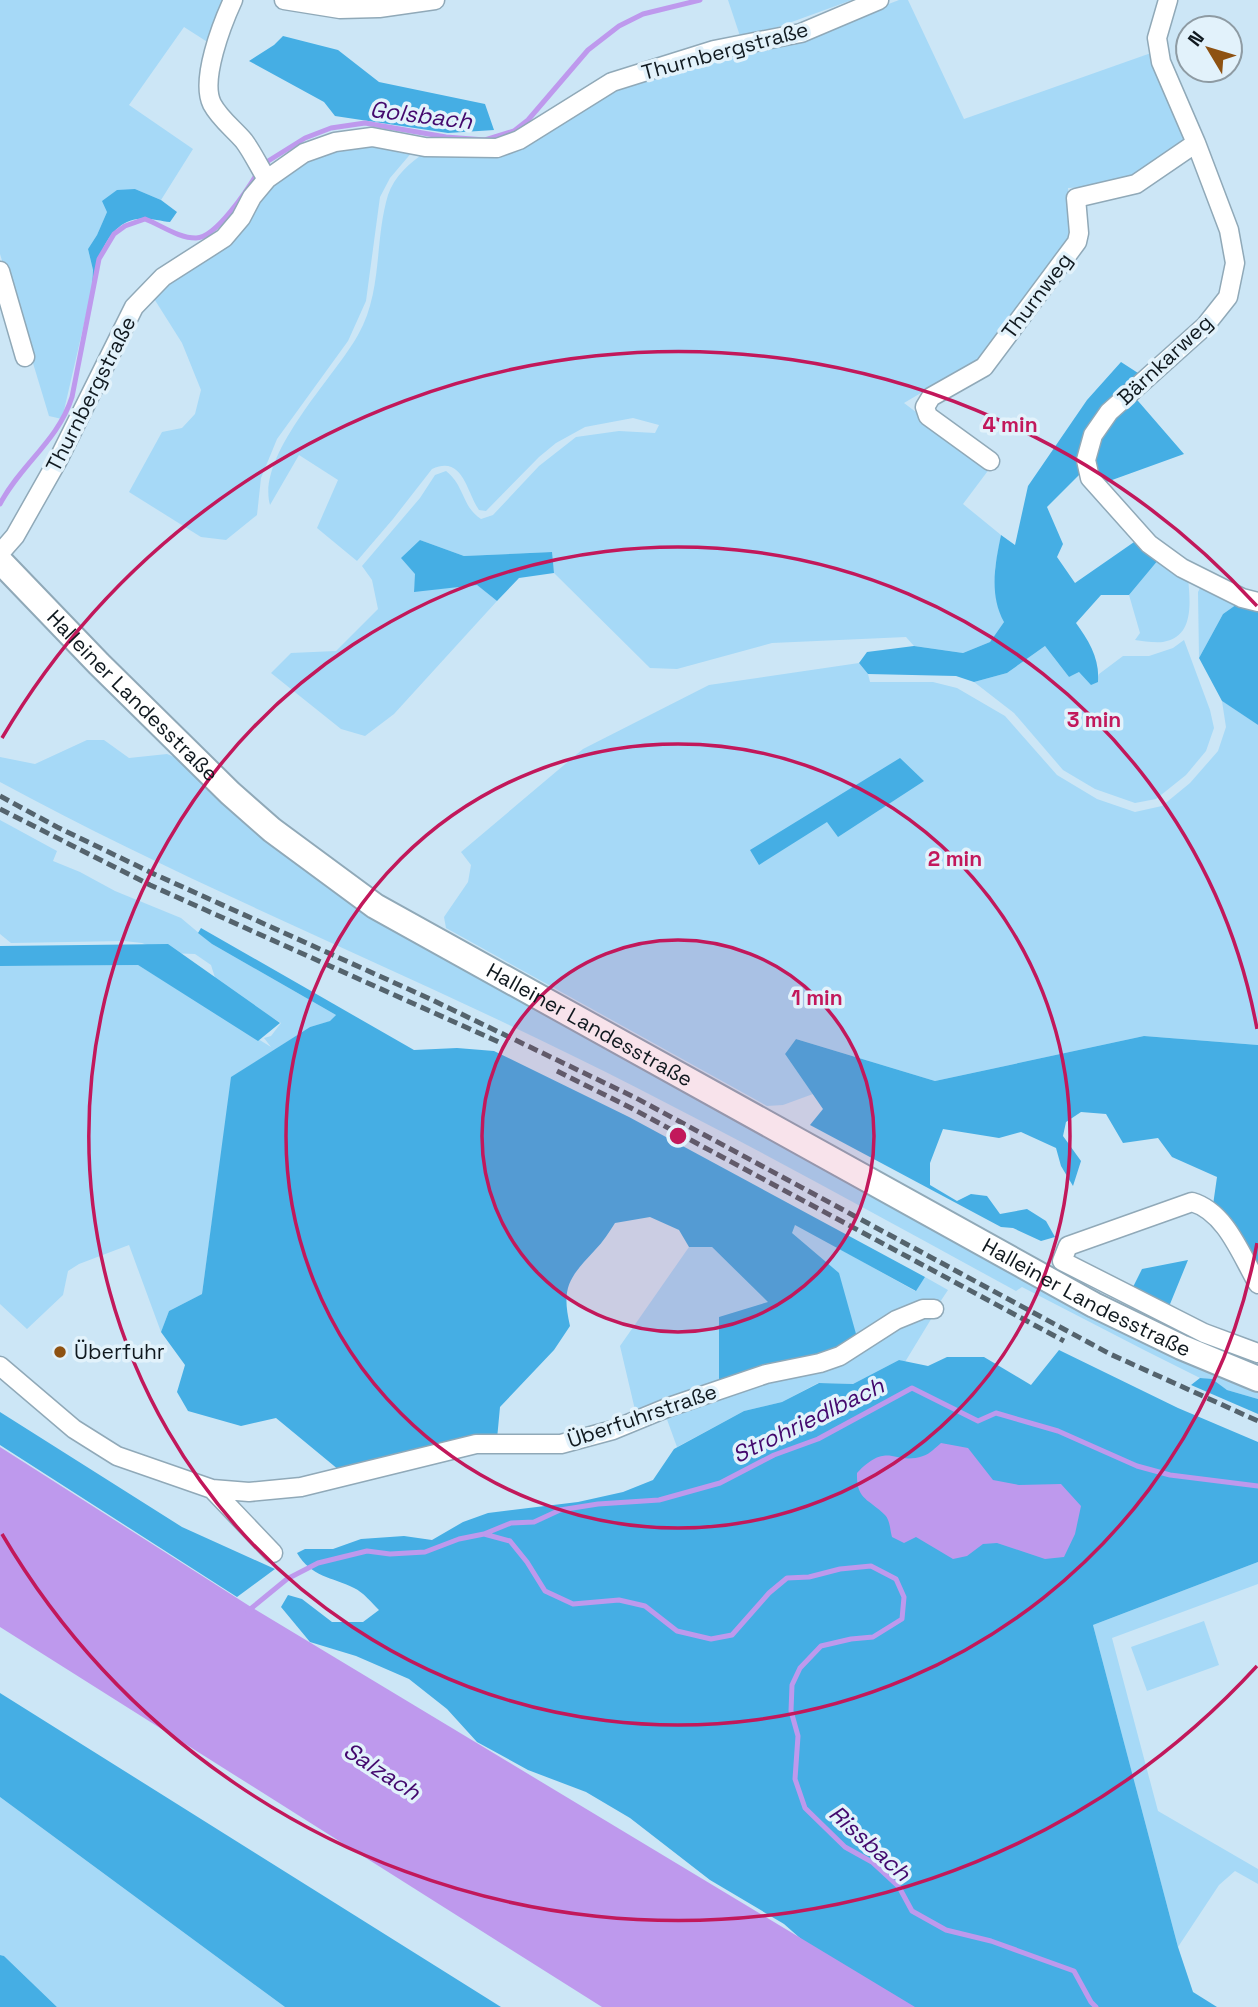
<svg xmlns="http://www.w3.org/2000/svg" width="1258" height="2007" viewBox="0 0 1258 2007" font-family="'Space Grotesk',sans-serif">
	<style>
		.green { fill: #a6d9f7 }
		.forest { fill: #45aee4 }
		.water { fill: #be99ed }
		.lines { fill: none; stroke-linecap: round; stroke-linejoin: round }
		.stream { stroke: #be99ed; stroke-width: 5 }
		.minor-casing { stroke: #90a9b8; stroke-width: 21 }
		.secondary-casing { stroke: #90a9b8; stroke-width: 28 }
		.minor { stroke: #fff; stroke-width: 18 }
		.secondary { stroke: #fff; stroke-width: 24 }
		.rail { stroke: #54636d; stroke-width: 5; stroke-dasharray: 10 5; stroke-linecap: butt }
		.ring { fill: none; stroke: #c2185b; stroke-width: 3.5 }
		.poi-dot { fill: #8e5212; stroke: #e2f2fb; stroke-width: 2.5 }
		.labels { text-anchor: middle; stroke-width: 7; stroke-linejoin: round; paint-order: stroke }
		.street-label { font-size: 21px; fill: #10191f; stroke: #e2f2fb }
		.poi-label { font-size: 21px; fill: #10191f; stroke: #e2f2fb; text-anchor: start }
		.water-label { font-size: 23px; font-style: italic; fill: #43086d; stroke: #e2f2fb }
		.centre { fill: #c2185b; stroke: #e2f2fb; stroke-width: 3.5 }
		.ring-label { font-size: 21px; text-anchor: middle; font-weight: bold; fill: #c2185b; stroke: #e2f2fb; stroke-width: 7; stroke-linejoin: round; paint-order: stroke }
	</style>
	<rect width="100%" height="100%" fill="#cce6f6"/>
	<path class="green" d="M0 0H227L209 43 184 27 129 105 193 149 161 200 135 189 107 212 97 235 88 249 93 270 92 289 62 419 49 416 0 254Z
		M728 0H852L778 27 740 36Z
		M899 0H908L964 119 1151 53 1190 141 1138 177 1104 186 1068 188 1072 236 990 352 904 403 990 468 963 504 1001 535 995 568 1004 622 990 642 963 653 914 646 906 637 772 643 677 669 650 668 554 573 551 552 464 556 420 540 414 591 477 585 497 601 394 714 365 736 341 729 271 673 291 653 336 651 378 609 372 580 362 566 420 498 435 475 446 471C465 486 462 507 481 519L493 515 539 466 576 437 619 431 655 433 659 425 633 418 585 427 556 443 539 457 486 511 479 510C466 491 463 455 432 469L393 519 357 561 317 528 338 480 299 455 270 505C256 455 334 378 358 335 383 291 374 242 388 195 394 177 410 162 426 152L472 157 506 152 606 95 691 62 777 47Z
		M359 143 392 144 399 153 413 151 390 178 380 197 366 301 348 341 277 439 261 478 257 515 226 540 201 537 129 492 162 432 182 428 195 414 201 390 182 343 153 297 160 287 191 266 217 254 242 229 260 196 305 158Z
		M1159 559 1188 577C1190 601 1195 637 1163 642 1154 643 1143 641 1135 640L1140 633 1129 595Z
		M1201 586 1240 602 1223 614 1199 658 1198 592Z
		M1184 640 1210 710 1214 728 1206 751 1186 775 1156 799 1135 803 1095 789 1063 770 1014 713 974 682 1007 673 1045 646 1069 677 1079 672 1098 682 1099 674 1123 656H1149L1173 648Z
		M859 663 868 674 870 682H933L957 688 1005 716 1057 775 1097 799 1135 812 1162 806 1190 783 1218 751 1226 727 1222 701 1258 725V1045L1144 1036 935 1081 796 1039 785 1054 813 1094 783 1105 767 1106 446 928 444 917 468 882 471 865 461 852 583 749 709 685Z
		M87 740H104L129 758 167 754 179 759 417 942 1088 1315 1258 1390V1399L1227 1390 1212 1380 1200 1378 1146 1351 1022 1287 1016 1291C847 1199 679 1105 505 1023 336 943 164 871 0 782V757L35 764Z
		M0 820 57 851 53 861 80 872 115 891 181 918 212 944 336 1015 331 1021 310 1027 232 1077 202 1294 169 1311 161 1332 129 1245 79 1264 68 1271 63 1295 27 1329 0 1304V966L138 965 271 1047 264 1038 271 1036 281 1023 217 984 211 965 195 954 168 953 142 943 124 941 11 943 0 934Z
		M795 1224 915 1291 925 1277 948 1290 938 1305 858 1341 791 1232Z
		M689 1247H712L769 1302 719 1384 636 1414 620 1346Z
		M936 1311 905 1362 899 1360 853 1384 818 1383 782 1402 744 1411 677 1447 665 1414 898 1322Z
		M1258 1562V1584L1112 1638 1158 1811 1258 1869V1884L1235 1871 1219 1885 1178 1947 1093 1625Z
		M1204 1621 1219 1665 1147 1691 1131 1647Z
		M0 1797 285 2007H57L4 1956 0 1955Z"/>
	<path class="forest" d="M283 36 338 50 379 82 485 104 494 130 448 133 335 116 324 102 249 61 274 45Z
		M135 189 161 200 177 212 170 222C160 221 147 217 137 219 106 224 96 263 92 288L93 270 88 249 97 235 107 212 102 201 117 190Z
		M1121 362 1138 373 1109 402 1082 442 1080 474 1047 507 1063 544 1057 557 1075 583 1137 540 1159 559 1129 595H1101L1076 623C1089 641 1100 659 1098 682L1091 685 1079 672 1069 677 1045 646 1007 673 974 682 956 676 868 674 859 663 867 652 914 646 963 653 990 642 1004 622C989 595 995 564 1001 535L1015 545 1028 486 1087 400Z
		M1132 394 1184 454 1101 484C1098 480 1093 475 1092 470 1086 441 1114 414 1132 394Z
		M420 540 464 556 552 552 554 573 519 578 497 601 477 585 414 592 415 574 401 558Z
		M1240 602 1258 606V725L1222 701 1199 658 1223 614Z
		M900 758 924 781 838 837 827 822 759 865 750 850Z
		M201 928 414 1050 457 1048 494 1051 629 1117 925 1277 916 1291 795 1225 792 1233 839 1273 858 1341 840 1353 719 1384V1317L768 1302 712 1247H689L679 1230 650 1217 615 1223C609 1232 603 1242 595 1250 569 1278 561 1287 570 1326L554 1350 500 1407 497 1439 339 1470 276 1418 241 1426 188 1411 177 1392 185 1365 161 1332 169 1311 202 1294 231 1077 310 1027 330 1021 336 1015 212 944 198 933Z
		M168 944 280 1023 258 1041 138 965 0 966V946Z
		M1144 1036 1258 1045V1271L1213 1205 1217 1177 1172 1157 1158 1138 1123 1143 1106 1114 1081 1112 1066 1122 1063 1136 1081 1161 1073 1186 1061 1166 1056 1148 1021 1132 999 1138 943 1129 930 1163V1185L957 1201 971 1194 987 1196 1000 1214 1027 1209 1046 1221 1055 1237 1041 1241 1013 1228 1001 1227 810 1125 823 1109 785 1054 796 1039 935 1081Z
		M1188 1260 1168 1309 1132 1289 1142 1269Z
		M1059 1350 1178 1408 1258 1442V1562L1093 1625 1178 1947 1193 1992 1217 2007H904L825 1960 784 1924 710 1880 630 1818 586 1792 528 1770 477 1742 447 1709 409 1679 356 1656 310 1642 281 1607 288 1595 302 1599 332 1622H363L379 1610C372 1603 363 1592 354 1588 332 1577 311 1577 297 1553L305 1549H333L361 1539 404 1536 432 1540 463 1522 488 1513 578 1502 623 1492 653 1480 674 1449 744 1411 782 1402 819 1383 853 1384 899 1360 928 1366 947 1357H984L1031 1385Z
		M1200 1378 1212 1379 1227 1390 1258 1399V1414L1191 1385Z
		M0 1412 182 1527 275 1569 237 1597 0 1445Z
		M0 1693 501 2007H285L0 1797Z
		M0 1955 4 1956 57 2007H0Z"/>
	<path class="water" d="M941 1443 968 1448 993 1480 1019 1485 1061 1484 1081 1506 1075 1534 1064 1557 1045 1559 997 1543 983 1544 967 1556 953 1559 916 1537 904 1543 892 1537C890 1530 890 1520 885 1515 869 1499 856 1500 857 1473 889 1440 893 1466 923 1456 930 1454 936 1447 941 1443Z
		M0 1447 251 1607 915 2007H602L0 1627Z"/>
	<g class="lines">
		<path class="stream" d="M265 163 305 138 331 128 365 123 446 137 485 140 514 131 528 120 588 50 619 26 643 14 700 0
			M0 504C21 464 58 441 72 397L99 259 114 234 125 226 145 219C161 225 178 238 196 238 216 238 248 189 258 172
			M484 1534 511 1523 534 1522 560 1510 598 1504 659 1500 720 1483 774 1455 818 1439 912 1388 978 1421 996 1413 1058 1431 1137 1466 1170 1475 1258 1486
			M248 1611 287 1579 318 1563 367 1551 390 1554 425 1552 459 1539 484 1534 510 1541 527 1562 545 1591 573 1604 619 1600 645 1606 677 1631 711 1639 732 1635 769 1593 787 1578 809 1577 840 1569 871 1566 896 1579 904 1597 902 1619 873 1637 851 1639 821 1646 800 1668 792 1685 791 1711 798 1736 795 1779 805 1808 845 1847 872 1862 899 1887 912 1911 946 1930 991 1941 1074 1971 1091 2002 1096 2007"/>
		<g class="minor-casing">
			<path id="minor" d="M233 0C222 24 200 80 212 104 220 119 234 129 244 141 253 153 259 167 267 179
				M284 0 340 9 379 8 435 0
				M1168 0 1157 38 1161 62 1196 143 1229 230 1235 263 1228 297 1205 326 1109 412 1093 435 1086 460 1090 478 1149 544 1182 568 1242 598 1258 602
				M0 271 25 357
				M990 461 928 416 925 407 931 397 984 367 1077 242 1079 233 1076 198 1136 184 1196 143
				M0 553 15 536 58 460 134 307 163 277 224 238 241 218 252 197 267 179 304 153 335 142 372 137 425 147 497 148 519 140 612 82 714 50 801 33 879 0
				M1258 1284C1241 1255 1226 1212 1192 1202L1068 1246 1062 1261 1204 1333 1258 1353
				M0 1366 74 1429 117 1456 212 1489 273 1553
				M212 1489 249 1492 301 1487 476 1444H561L613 1430 669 1407 766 1374 820 1363 840 1356 896 1320 923 1309H934"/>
		</g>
		<g class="secondary-casing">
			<g id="secondary">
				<path id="s1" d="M0 561 99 664 230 793 272 830 375 906 1094 1305 1181 1347 1258 1379"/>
			</g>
		</g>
		<use href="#minor" class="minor"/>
		<use href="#secondary" class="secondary"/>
		<path class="rail" d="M0 796 57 827 154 874 428 998 636 1098 1110 1354 1258 1421
			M0 809 150 885 501 1043
			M557 1071 633 1109 1064 1341"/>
	</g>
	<circle cx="678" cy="1136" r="196" fill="#c2185b" fill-opacity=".12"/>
	<g class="ring">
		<circle cx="678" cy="1136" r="196"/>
		<circle cx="678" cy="1136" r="392"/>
		<path d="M1257 1243A589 589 0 1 1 1257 1029"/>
		<path d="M1257 1666A785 785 0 0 1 2 1534M2 738A785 785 0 0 1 1257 606"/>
	</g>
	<circle class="poi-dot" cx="60" cy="1352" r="7"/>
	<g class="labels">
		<g class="street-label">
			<text transform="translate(725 51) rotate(-15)" y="7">Thurnbergstraße</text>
			<text transform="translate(1037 296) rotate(-53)" y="7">Thurnweg</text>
			<text transform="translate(1165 360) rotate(-43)" y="7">Bärnkarweg</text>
			<text transform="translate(91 394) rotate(-63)" y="7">Thurnbergstraße</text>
			<text dy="7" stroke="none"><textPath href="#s1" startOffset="189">Halleiner Landesstraße</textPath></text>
			<text dy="7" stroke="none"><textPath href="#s1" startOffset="756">Halleiner Landesstraße</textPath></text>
			<text dy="7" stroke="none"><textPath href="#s1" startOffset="1323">Halleiner Landesstraße</textPath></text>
			<text transform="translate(642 1416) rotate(-19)" y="7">Überfuhrstraße</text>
		</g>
		<g class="poi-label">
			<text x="74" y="1359">Überfuhr</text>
		</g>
		<g class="water-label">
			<text transform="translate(421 115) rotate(7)" y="8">Golsbach</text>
			<text transform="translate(808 1420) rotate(-26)" y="8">Strohriedlbach</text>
			<text transform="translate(382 1771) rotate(33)" y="8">Salzach</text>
			<text transform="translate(870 1843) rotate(42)" y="8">Rissbach</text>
		</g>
	</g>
	<circle cx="678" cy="1136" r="10" class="centre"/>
	<g class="ring-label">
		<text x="1010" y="432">4 min</text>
		<text x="1094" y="727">3 min</text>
		<text x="955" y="866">2 min</text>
		<text x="817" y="1005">1 min</text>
	</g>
	<g transform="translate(1209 49) rotate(308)"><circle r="33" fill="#e2f2fb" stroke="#8e9ba3" stroke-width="2"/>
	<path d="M0-5L12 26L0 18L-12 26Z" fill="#8e5212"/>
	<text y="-10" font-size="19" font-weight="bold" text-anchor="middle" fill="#10191f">N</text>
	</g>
</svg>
